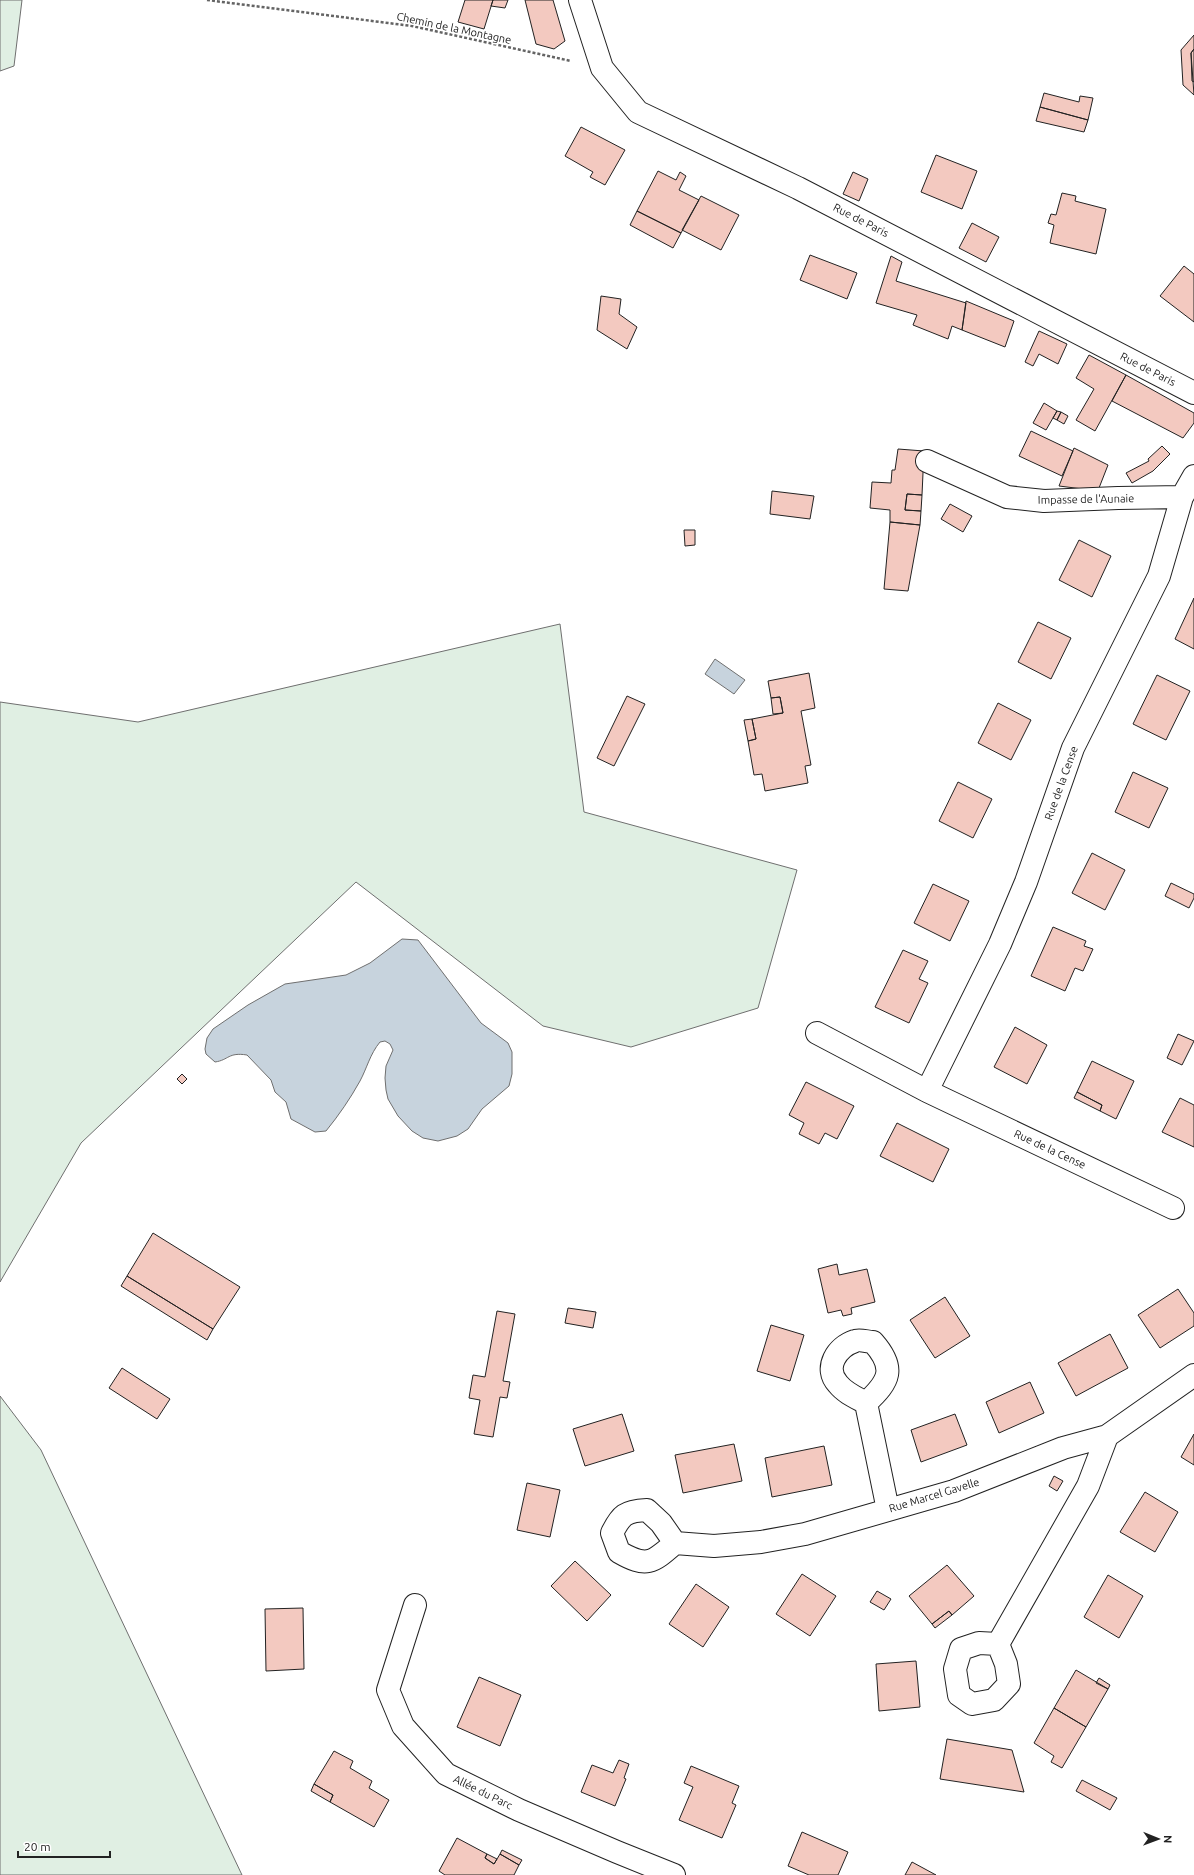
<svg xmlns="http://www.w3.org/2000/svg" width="1194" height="1875" viewBox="0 0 1194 1875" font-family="Ubuntu,sans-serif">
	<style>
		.green { fill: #e0efe3; stroke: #6f6f6f }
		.water { fill: #c7d3dd; stroke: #6f6f6f }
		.building { fill: #f3c9c0; stroke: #222 }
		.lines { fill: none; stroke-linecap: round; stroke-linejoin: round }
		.minor-casing { stroke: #222; stroke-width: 24 }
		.tertiary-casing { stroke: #222; stroke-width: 24 }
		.path { stroke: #646464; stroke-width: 2.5; stroke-dasharray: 3 2; stroke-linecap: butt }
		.minor { stroke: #fff; stroke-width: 22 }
		.tertiary { stroke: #fff; stroke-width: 22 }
		.labels { text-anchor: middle; stroke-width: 3; stroke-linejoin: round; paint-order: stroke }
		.street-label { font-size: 11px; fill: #222; stroke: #fff }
	</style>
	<rect width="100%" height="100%" fill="#fff"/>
	<path class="green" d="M0 0H22L14 66 0 71Z
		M560 624 584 812 797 870 758 1008 631 1047 543 1026 356 882 81 1143 0 1282V702L138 722Z
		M0 1396 41 1450 242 1875H0Z"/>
	<path class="water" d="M715 659 745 680 734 694 705 674Z
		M402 939 418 940 481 1023 508 1043 512 1052V1074L509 1086 482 1109 468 1129 457 1136 438 1141 423 1138 412 1131 398 1116 388 1099 386 1090 385 1078 386 1066 393 1050 390 1044 385 1041 380 1042C370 1054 367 1068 360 1081 350 1099 339 1115 326 1131L315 1132 291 1119 286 1102 275 1092 271 1080 247 1055C228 1052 229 1060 215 1062L206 1054 205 1049 207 1038 213 1029 248 1005 285 984 346 975 370 963Z"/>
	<path class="building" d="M465 0H493L484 29 458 22Z
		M493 0H508L505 8 491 6Z
		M525 0H553L565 41 554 49 536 44Z
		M1194 35V49L1191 53 1194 95 1183 85 1181 50Z
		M1194 49V82L1192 81 1191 53Z
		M1044 93 1079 102 1080 96 1093 98 1088 120 1040 107Z
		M1040 107 1088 120 1084 132 1036 121Z
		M581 127 625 150 605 185 590 177 593 172 565 156Z
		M936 155 977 171 962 209 921 192Z
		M658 171 676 180 680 172 686 176 679 190 699 200 681 233 637 211Z
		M853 172 868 179 859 201 843 194Z
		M1062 193 1076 196 1075 201 1106 209 1096 254 1050 243 1054 225 1048 223 1051 214 1056 215Z
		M701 196 739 215 721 250 682 230Z
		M637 211 681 233 673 248 630 225Z
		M972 223 999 237 986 262 959 248Z
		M810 255 857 273 847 299 800 280Z
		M891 256 902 262 896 281 966 303 962 330 952 326 948 339 913 325 917 315 876 303Z
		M1184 266 1194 274V322L1160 296Z
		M601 296 621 299 619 314 637 327 627 349 597 330Z
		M966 301 1014 321 1005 347 962 330Z
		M1039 331 1067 344 1058 364 1039 354 1033 366 1025 362Z
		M1089 355 1126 375 1095 431 1076 420 1094 389 1076 378Z
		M1126 375 1194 413V423L1183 438 1112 401Z
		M1044 403 1057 411 1046 430 1033 423Z
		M1057 411 1061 412 1057 420 1053 418Z
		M1061 412 1068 416 1064 424 1057 420Z
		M1031 431 1073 451 1062 476 1019 456Z
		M1162 446 1170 454 1153 471 1132 483 1126 473 1149 461 1148 459Z
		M1074 448 1108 465 1099 488 1083 489 1059 486Z
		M898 449 924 451 922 495 907 494 905 510 921 511 920 525 890 522V510L870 508 872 482 891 483 892 470H895Z
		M772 491 814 496 810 519 770 514Z
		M907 494 922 495 921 511 905 510Z
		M950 504 972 516 963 532 941 519Z
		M890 522 920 525 908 591 884 589Z
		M684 530H695V545L685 546Z
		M1079 540 1111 556 1092 597 1059 580Z
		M1194 598V649L1175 639Z
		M1038 622 1071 638 1051 679 1018 662Z
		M809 673 815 708 801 711 811 765 805 766 808 783 765 791 762 774 754 775 748 741 756 739 752 719 783 713 780 697 771 698 768 681Z
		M1157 675 1190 691 1166 740 1133 724Z
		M627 696 645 704 614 766 597 758Z
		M780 697 783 713 773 714 771 698Z
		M998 703 1031 720 1011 760 978 743Z
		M752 719 756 739 748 741 744 720Z
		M1133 772 1168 788 1149 828 1115 812Z
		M958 782 992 799 973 838 939 821Z
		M1092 853 1125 870 1105 910 1072 893Z
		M1171 883 1194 894V898L1189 908 1165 896Z
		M933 884 969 901 950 941 914 923Z
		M1053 927 1086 941 1084 946 1093 949 1083 971 1075 968 1065 991 1031 976Z
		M903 950 928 961 919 979 928 983 909 1023 875 1007Z
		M1015 1027 1047 1045 1027 1084 994 1067Z
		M1178 1034 1194 1041 1182 1065 1167 1058Z
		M1092 1061 1134 1081 1116 1119 1100 1111 1102 1105 1077 1092Z
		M182 1074 187 1079 182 1084 177 1079Z
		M806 1082 854 1106 837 1139 825 1133 819 1144 799 1134 804 1123 789 1115Z
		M1077 1092 1102 1105 1100 1111 1074 1098Z
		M1180 1098 1194 1105V1147L1162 1132Z
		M897 1123 949 1149 933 1182 880 1156Z
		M153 1233 240 1287 213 1329 127 1276Z
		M837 1264 839 1275 867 1269 875 1302 851 1308 852 1314 843 1316 841 1310 828 1313 818 1269Z
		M127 1276 213 1329 207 1340 121 1286Z
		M1178 1289 1194 1313V1326L1160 1348 1138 1315Z
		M945 1297 970 1336 935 1358 910 1320Z
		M568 1308 596 1312 593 1328 565 1323Z
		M497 1311 515 1314 503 1381 510 1382 507 1398 500 1397 493 1437 474 1434 480 1400 469 1398 473 1375 485 1377Z
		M771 1325 804 1335 790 1381 757 1371Z
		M1110 1334 1128 1368 1076 1396 1058 1363Z
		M122 1368 170 1399 157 1419 109 1388Z
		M1030 1382 1044 1413 999 1433 986 1402Z
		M622 1414 634 1451 585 1466 573 1429Z
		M955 1414 967 1445 921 1462 911 1430Z
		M1194 1434V1465L1181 1457Z
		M734 1444 742 1481 683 1493 675 1455Z
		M824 1446 832 1485 772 1497 765 1458Z
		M1054 1476 1063 1481 1057 1491 1049 1486Z
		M527 1483 560 1490 550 1537 517 1530Z
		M1145 1492 1178 1512 1155 1552 1120 1532Z
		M575 1561 611 1595 587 1621 551 1586Z
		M947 1565 974 1596 952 1615 949 1611 932 1624 909 1596Z
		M802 1574 836 1596 810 1636 776 1614Z
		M1108 1575 1143 1596 1119 1638 1084 1617Z
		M696 1584 729 1607 703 1647 669 1624Z
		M877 1591 891 1599 884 1610 870 1602Z
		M303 1608 304 1669 266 1671 265 1609Z
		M949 1611 952 1615 935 1628 932 1624Z
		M916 1661 920 1707 879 1711 876 1664Z
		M1076 1670 1108 1689 1086 1727 1054 1708Z
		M479 1677 521 1695 500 1746 457 1727Z
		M1099 1678 1110 1685 1108 1689 1096 1683Z
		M1054 1708 1086 1727 1062 1768 1051 1762 1054 1756 1034 1743Z
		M947 1739 1012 1750 1024 1792 940 1779Z
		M334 1751 353 1761 350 1768 372 1781 369 1788 389 1800 374 1827 330 1802 333 1795 314 1784Z
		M619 1760 629 1764 624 1778 626 1779 615 1806 581 1792 592 1765 613 1773Z
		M691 1766 739 1786 732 1803 736 1805 722 1838 679 1820 693 1787 684 1783Z
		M1082 1780 1117 1798 1110 1810 1076 1791Z
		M314 1784 333 1795 330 1802 311 1791Z
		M802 1832 848 1852 838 1875H809L788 1866Z
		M457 1838 487 1854 485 1858 494 1864 500 1854 519 1865 514 1875H445L439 1871Z
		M502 1850 522 1860 519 1865 500 1854Z
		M487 1854 497 1859 494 1864 485 1858Z
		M912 1862 936 1875H905Z"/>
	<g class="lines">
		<g class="minor-casing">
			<path id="minor" d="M927 461 1007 497 1044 501 1118 498 1182 497
				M817 1033 927 1091
				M1173 1208 927 1091 1000 944 1026 882 1073 748 1159 576 1182 497 1194 476
				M866 1403C857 1398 845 1393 838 1384 823 1368 837 1347 855 1341 859 1339 868 1342 873 1342 896 1368 890 1381 866 1403L888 1510
				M675 1543 661 1523 647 1510C625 1511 621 1515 612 1533L619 1552C647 1568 652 1563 675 1543L714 1546 761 1542 805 1534 954 1491 1063 1448 1107 1436 1194 1375
				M415 1605 388 1690 403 1726 446 1774 519 1810 617 1852 674 1875
				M998 1644 1006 1664 1009 1684 994 1700 972 1704 959 1695 955 1669 961 1649 979 1643 998 1644 1088 1486 1107 1436"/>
		</g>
		<g class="tertiary-casing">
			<path id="tertiary" d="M580 0 602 68 638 112 798 188 1194 393"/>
		</g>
		<path class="path" d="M207 0 412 26 571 61"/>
		<use href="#minor" class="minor"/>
		<use href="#tertiary" class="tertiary"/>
	</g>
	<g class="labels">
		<g class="street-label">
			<text transform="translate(454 28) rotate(12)" y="4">Chemin de la Montagne</text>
			<text transform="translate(861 220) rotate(27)" y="4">Rue de Paris</text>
			<text transform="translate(1148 369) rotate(27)" y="4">Rue de Paris</text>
			<text transform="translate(1086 499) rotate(-1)" y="4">Impasse de l'Aunaie</text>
			<text transform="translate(1061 783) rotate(-70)" y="4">Rue de la Cense</text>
			<text transform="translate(1050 1149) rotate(25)" y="4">Rue de la Cense</text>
			<text transform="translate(934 1495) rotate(-17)" y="4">Rue Marcel Gavelle</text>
			<text transform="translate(483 1792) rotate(26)" y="4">Allée du Parc</text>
		</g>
	</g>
	<g transform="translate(1158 1839) rotate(91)" stroke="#ffffff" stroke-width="3" paint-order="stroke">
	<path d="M0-3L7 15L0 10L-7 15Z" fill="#222222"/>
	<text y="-6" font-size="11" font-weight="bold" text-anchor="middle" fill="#222222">N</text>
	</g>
	<path d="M18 1851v6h92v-6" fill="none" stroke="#222222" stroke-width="2"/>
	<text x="24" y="1851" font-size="12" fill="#222222" stroke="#ffffff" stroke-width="3" paint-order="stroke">20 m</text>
</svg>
